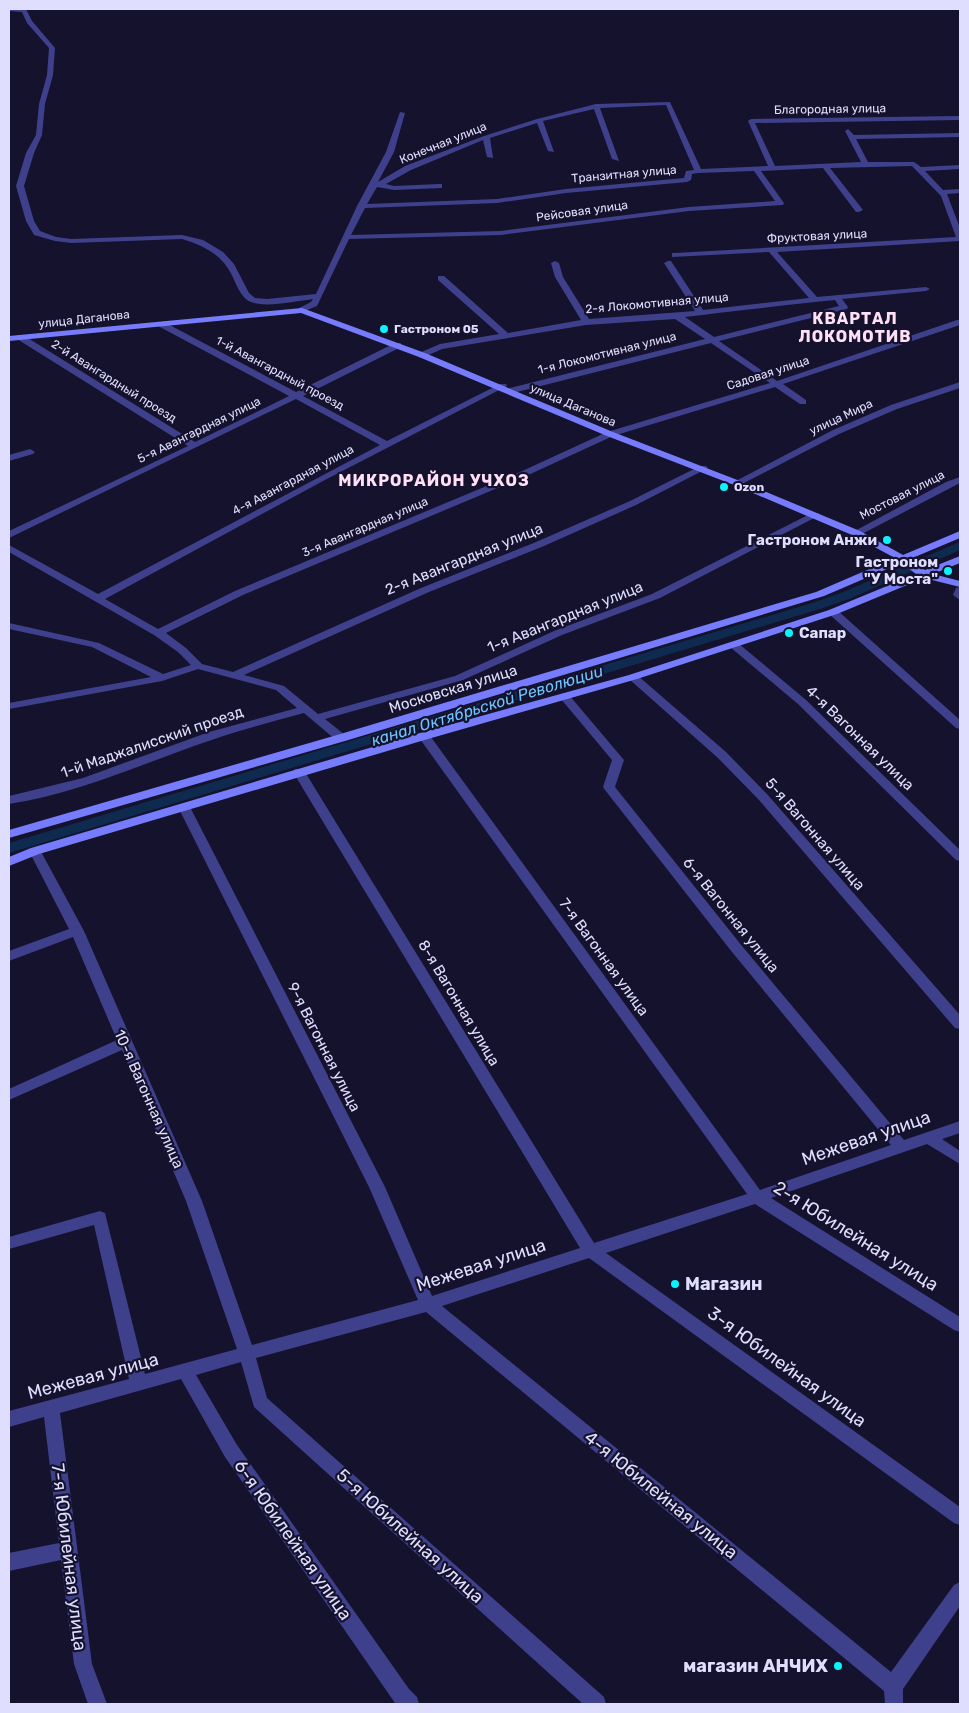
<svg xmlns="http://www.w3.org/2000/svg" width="969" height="1713" viewBox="0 0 969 1713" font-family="Rubik,sans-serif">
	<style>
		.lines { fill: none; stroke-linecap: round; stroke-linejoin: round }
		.canal { fill: #0e2b4f; fill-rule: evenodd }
		.street { fill: #3e408b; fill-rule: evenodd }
		.secondary { fill: #777cfd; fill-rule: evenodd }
		.poi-dot { fill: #0df3fb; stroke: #15122d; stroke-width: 2 }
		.labels { text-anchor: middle; stroke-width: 4.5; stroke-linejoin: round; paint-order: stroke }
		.far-street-label { font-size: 12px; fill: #e0defe; stroke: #15122d }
		.far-poi-label { font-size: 12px; font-weight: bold; fill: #e0defe; stroke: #15122d; text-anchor: start }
		.poi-label { font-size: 15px; font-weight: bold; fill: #e0defe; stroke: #15122d; text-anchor: end }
		.street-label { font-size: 15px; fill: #e0defe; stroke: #15122d }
		.far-district-label { font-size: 16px; font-weight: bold; letter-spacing: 1px; fill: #ffe0f6; stroke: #15122d }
		.water-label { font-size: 16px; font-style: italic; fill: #6ec4fd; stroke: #15122d }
		.near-street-label { font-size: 18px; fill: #e0defe; stroke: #15122d }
		.near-poi-label { font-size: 18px; font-weight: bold; fill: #e0defe; stroke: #15122d; text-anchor: start }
	</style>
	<rect width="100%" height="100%" fill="#15122d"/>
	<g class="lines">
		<path class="canal" d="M960 542V550L849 599 820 609 9 853V843L812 603 841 593Z"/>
		<path class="street" d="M9 9H26L32 21 55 48 53 75 45 104 42 135 34 153 24 186 34 221 40 231 56 237 71 239 182 235 203 240 223 252 234 264 249 293 255 298 267 299 316 294 357 206 386 152 400 112 405 113 394 152 378 182 405 166 484 136 537 119 596 104 670 102 701 169 768 166 748 121 751 119 960 116V120L755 123 775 166 861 162 845 131 848 129 854 135 960 133V137L856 139 868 162H914L921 167 960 165V169L925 171 943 190 960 189V193L947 194 960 228V241L777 252 817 297 926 287 930 289 926 291 842 299 848 307 847 309 719 341 777 381 957 320H960V325L783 384 806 400V404H800L775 387 613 436 526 476 243 595 166 633 186 648 202 664 233 672 421 588 536 542 630 501 700 466H706L708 468 636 505 544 546 429 592 244 675 284 686 318 714 455 676 554 631 652 594 812 513H818L820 515 660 598 562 635 463 680 325 719 345 735 347 738 345 741H337L304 713C267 723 230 733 194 746 133 768 73 794 9 804V796L83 778 209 732 297 708 276 690 198 669 162 681 9 709V703L151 677 92 647 9 629V623L99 643 163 674 191 665 178 652 154 635 9 552V545L98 594 380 445 296 399 9 538V531L188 446 17 339V335H23L195 442 289 396 158 326V322H164L296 392 395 343H401V347L303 396 387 441 500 384H506L507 386 323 481 105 599 158 629 235 591 520 472 607 432 770 383 711 343 509 394 506 393V389L705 339 675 319 586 325 442 349 422 358 419 357V353L440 344 499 334 438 280V276H444L508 333 581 320 555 277 551 263 555 261 559 263 563 277 589 319 695 311 664 263 668 261H671L703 310 809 298 769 252 672 257V253H675L956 237 941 196 912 166 830 168 863 210 859 212H856L823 168 761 171 784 203 783 205 689 211 501 235 349 239 317 306 302 312 298 310 299 308 311 302 313 299C297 301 265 308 251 302 238 297 235 277 227 267 217 252 199 244 182 239L71 243 55 241 34 235 26 221 16 186 26 153 36 135 39 104 47 75 49 48 27 23 22 12 9 11ZM666 105 694 170 686 171 684 178 566 189 497 199 367 204 377 187 394 190 442 188V184H439L394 186 386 184 411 170 483 140 487 157 493 158 490 138 537 123 548 151 554 152 543 121 594 109 612 159 619 161 600 108ZM754 171 775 201 689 207 501 231 351 235 365 208 497 203 566 193 687 182 691 180 692 174 698 173ZM835 300 839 306 714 337 685 317C734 311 786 305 835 300Z
			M960 382V388L897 409 839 434 740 485 737 486 732 483 833 430 891 405Z
			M30 449 35 452 33 454 9 461V455Z
			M960 477V483L860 535 856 536 851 533 946 482Z
			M960 587V600L953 595 956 588Z
			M833 609 837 610 960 720V729L956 728 829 614 828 612 829 610Z
			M734 642 738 643 806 700 960 850V861L956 860 798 704 730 647 729 645Z
			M633 674 637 675 726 752 767 794 960 1015V1029L955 1028 759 800 718 758 629 679 627 677Z
			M565 694 569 695 624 760 615 787 742 946 904 1140 960 1121V1133L942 1139 960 1151V1164L927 1144 771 1198 960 1317V1332L954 1330 755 1204 606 1253 960 1507V1525L954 1523 589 1258 442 1306 891 1672 954 1585 960 1582V1606L903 1689V1704H885L884 1691 426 1312 256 1358 267 1398 604 1697 606 1704H583L254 1407 241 1362 196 1375 237 1445 409 1689 417 1697 419 1704 395 1703 225 1457 181 1379 60 1413 92 1664 107 1704H88L74 1664 61 1560 9 1571V1553L59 1543 44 1417 9 1427V1411L129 1379 94 1225 9 1249V1237L100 1211 105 1213 145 1374 237 1349 186 1201 122 1050 9 1100V1089L117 1040 73 937 9 961V951L69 929 29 851 31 848H39L84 931 202 1201 252 1345 418 1300 369 1187 178 807 180 804H188L190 807 385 1187 432 1296 580 1248 293 772 295 769H303L305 772 594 1243 747 1194 420 739 418 736 420 733H428L760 1190 891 1145 732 952 605 790 603 787 612 760 561 699 559 697Z"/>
		<path class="secondary" d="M302 308 425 353 613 432 740 481 860 531 903 555 960 531V538L910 559 925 570 960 556V563L933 574 960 581V587L924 578 837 614 637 679 428 739 39 854 9 866V857L31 848 420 733 629 675 829 610 916 574 901 563 824 596 345 741 9 838V830L337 735 816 592 895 558 852 535 734 485 607 436 419 357 301 313 9 341V336Z"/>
	</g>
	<g class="poi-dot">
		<circle cx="384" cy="329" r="5"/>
		<circle cx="724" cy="487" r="5"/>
		<circle cx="887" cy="540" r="5"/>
		<circle cx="948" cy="571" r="5"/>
		<circle cx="789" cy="633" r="5"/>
		<circle cx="675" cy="1284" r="5"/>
		<circle cx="838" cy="1666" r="5"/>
	</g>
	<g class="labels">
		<g class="far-street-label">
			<text transform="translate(830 109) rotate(-1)" y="4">Благородная улица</text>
			<text transform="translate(443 143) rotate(-22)" y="4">Конечная улица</text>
			<text transform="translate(624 174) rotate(-5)" y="4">Транзитная улица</text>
			<text transform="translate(582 211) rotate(-8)" y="4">Рейсовая улица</text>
			<text transform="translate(817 236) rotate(-3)" y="4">Фруктовая улица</text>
			<text transform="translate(657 303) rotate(-5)" y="4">2-я Локомотивная улица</text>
			<text transform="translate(84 319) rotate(-6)" y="4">улица Даганова</text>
			<text transform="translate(607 353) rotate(-14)" y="4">1-я Локомотивная улица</text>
			<text transform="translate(280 373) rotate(28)" y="4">1-й Авангардный проезд</text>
			<text transform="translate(768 373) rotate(-18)" y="4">Садовая улица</text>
			<text transform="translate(114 381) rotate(32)" y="4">2-й Авангардный проезд</text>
			<text transform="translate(573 405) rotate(23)" y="4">улица Даганова</text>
			<text transform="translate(841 417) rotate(-25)" y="4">улица Мира</text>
			<text transform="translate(199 430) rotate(-26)" y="4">5-я Авангардная улица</text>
			<text transform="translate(293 480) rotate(-28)" y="4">4-я Авангардная улица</text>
			<text transform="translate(902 495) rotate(-27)" y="4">Мостовая улица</text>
			<text transform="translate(365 527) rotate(-23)" y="4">3-я Авангардная улица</text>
		</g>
		<g class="far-poi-label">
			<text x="394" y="333">Гастроном 05</text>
			<text x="734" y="491">Ozon</text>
		</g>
		<g class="poi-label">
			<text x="877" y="545">Гастроном Анжи</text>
			<text x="938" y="567">Гастроном<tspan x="938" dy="17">"У Моста"</tspan></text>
			<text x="799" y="638" text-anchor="start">Сапар</text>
		</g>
		<g class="street-label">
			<text transform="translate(464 559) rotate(-22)" y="5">2-я Авангардная улица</text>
			<text transform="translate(565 617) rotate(-22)" y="5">1-я Авангардная улица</text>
			<text transform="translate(453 689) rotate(-17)" y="5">Московская улица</text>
			<text transform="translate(860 738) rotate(44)" y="5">4-я Вагонная улица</text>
			<text transform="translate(152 742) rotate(-19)" y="5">1-й Маджалисский проезд</text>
			<text transform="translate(815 834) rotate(49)" y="5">5-я Вагонная улица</text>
			<text transform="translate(731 915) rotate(51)" y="5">6-я Вагонная улица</text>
			<text transform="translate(604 957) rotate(54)" y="5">7-я Вагонная улица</text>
			<text transform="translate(459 1003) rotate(59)" y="5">8-я Вагонная улица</text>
			<text transform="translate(324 1047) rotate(63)" y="5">9-я Вагонная улица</text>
			<text transform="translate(149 1099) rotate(66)" y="5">10-я Вагонная улица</text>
		</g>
		<g class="far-district-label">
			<text x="855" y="324">КВАРТАЛ<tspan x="855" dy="18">ЛОКОМОТИВ</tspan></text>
			<text x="434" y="486">МИКРОРАЙОН УЧХОЗ</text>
		</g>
		<g class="water-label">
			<text transform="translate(487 705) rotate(-17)" y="6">канал Октябрьской Революции</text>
		</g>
		<g class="near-street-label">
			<text transform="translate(866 1138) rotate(-19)" y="6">Межевая улица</text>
			<text transform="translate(856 1236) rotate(32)" y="6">2-я Юбилейная улица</text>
			<text transform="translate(481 1265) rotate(-18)" y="6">Межевая улица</text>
			<text transform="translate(787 1367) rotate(36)" y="6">3-я Юбилейная улица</text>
			<text transform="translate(93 1376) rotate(-15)" y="6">Межевая улица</text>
			<text transform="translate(661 1495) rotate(39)" y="6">4-я Юбилейная улица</text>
			<text transform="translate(410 1536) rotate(42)" y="6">5-я Юбилейная улица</text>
			<text transform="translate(293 1540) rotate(55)" y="6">6-я Юбилейная улица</text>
			<text transform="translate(69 1557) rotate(83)" y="6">7-я Юбилейная улица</text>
		</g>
		<g class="near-poi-label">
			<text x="685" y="1290">Магазин</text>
			<text x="828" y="1672" text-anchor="end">магазин АНЧИХ</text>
		</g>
	</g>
	<rect width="969" height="1713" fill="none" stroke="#e0defe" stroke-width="20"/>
</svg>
